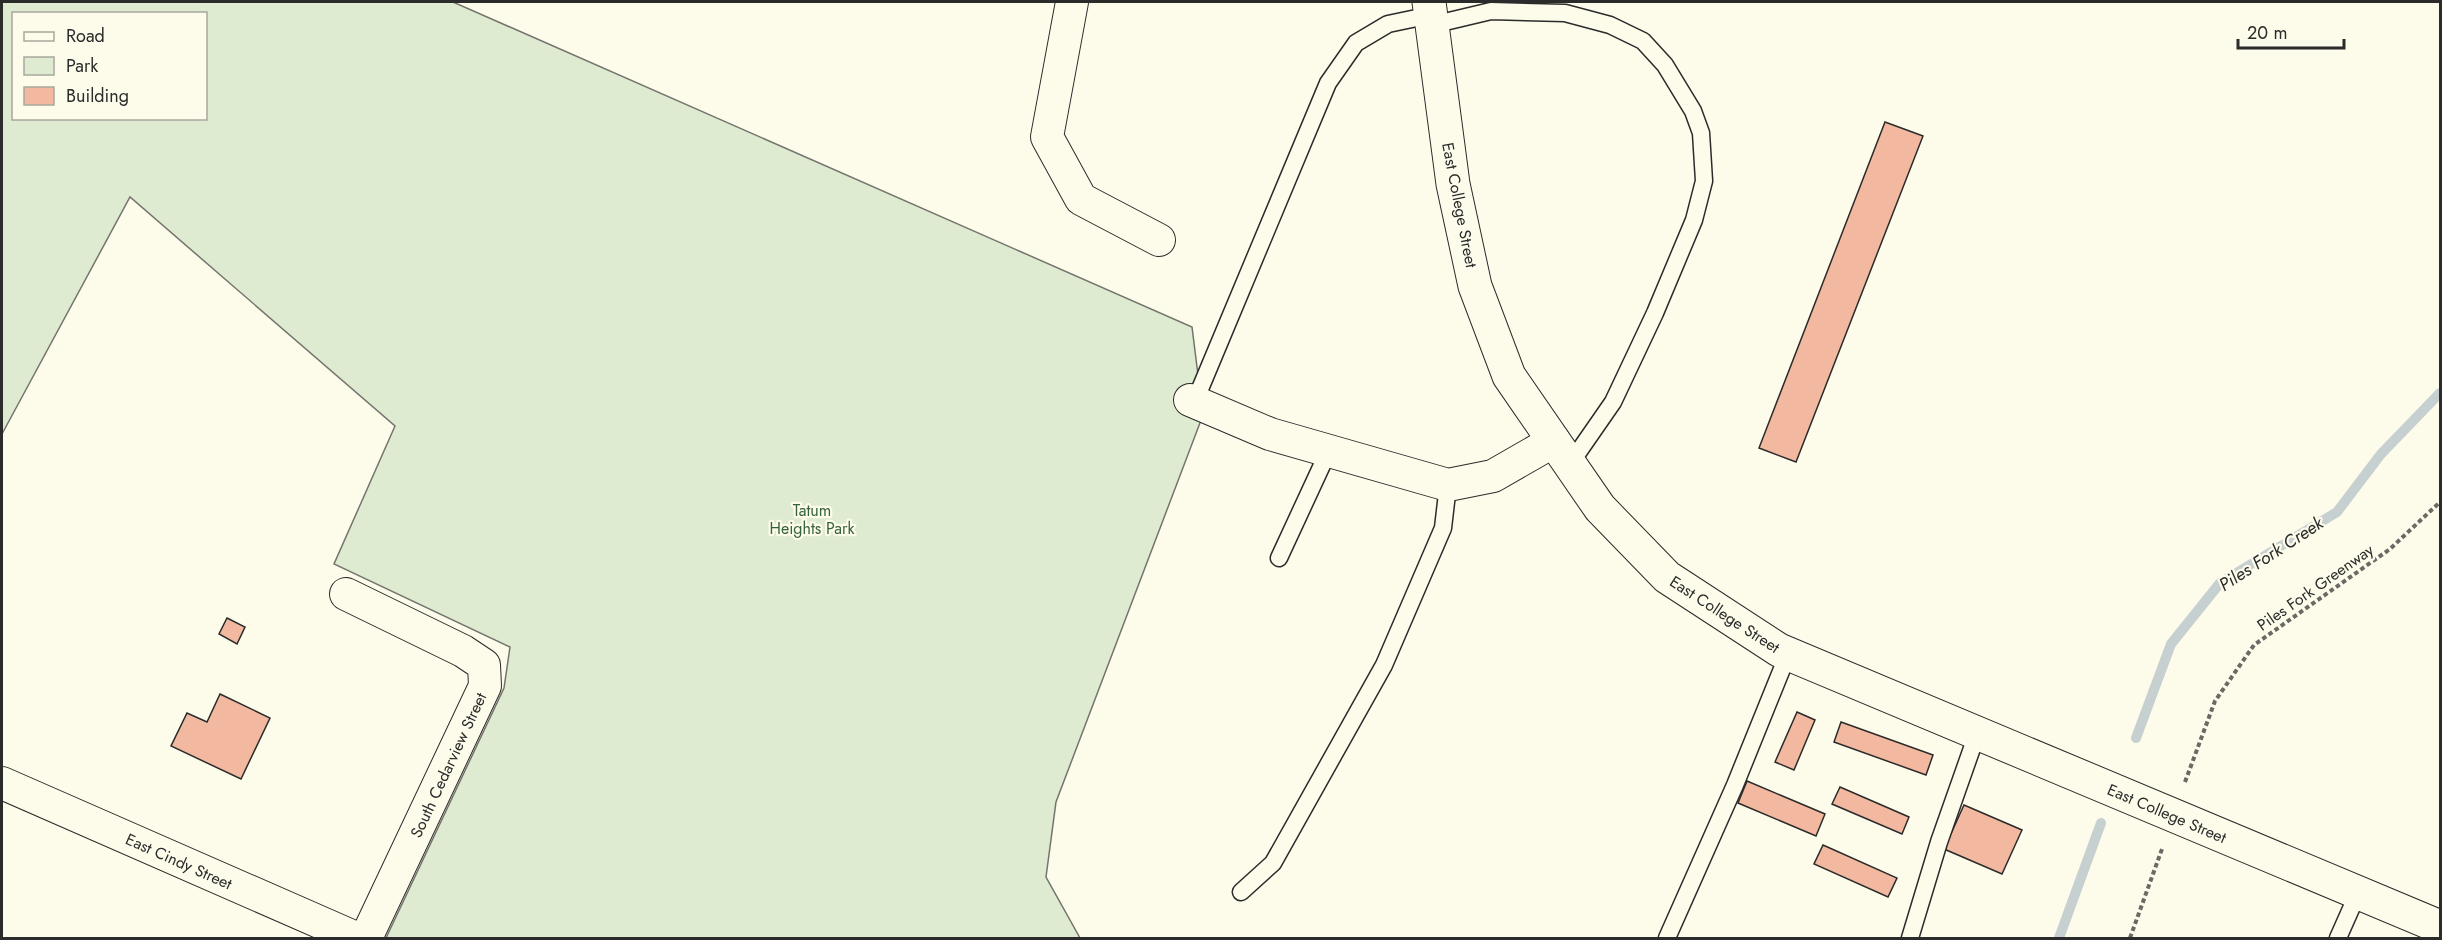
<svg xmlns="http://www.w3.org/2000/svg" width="2442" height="940" viewBox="0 0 2442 940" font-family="Jost,sans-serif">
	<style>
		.green { fill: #deebd1; stroke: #74746e; stroke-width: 1.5; fill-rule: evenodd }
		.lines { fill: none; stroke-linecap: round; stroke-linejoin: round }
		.stream { stroke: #c7d0d0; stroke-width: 10 }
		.building { fill: #f2b8a0; stroke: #2b2b2b; stroke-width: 1.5 }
		.lane-casing { stroke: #2b2b2b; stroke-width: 19 }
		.street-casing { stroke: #2b2b2b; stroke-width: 34 }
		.secondary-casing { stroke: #2b2b2b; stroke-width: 35 }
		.path { stroke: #6a6964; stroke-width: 4; stroke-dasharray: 4.5 3; stroke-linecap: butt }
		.lane { stroke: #fdfbea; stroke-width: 16 }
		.street { stroke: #fdfbea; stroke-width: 32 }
		.secondary { stroke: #fdfbea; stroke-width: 33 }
		.labels { text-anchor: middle; stroke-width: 4.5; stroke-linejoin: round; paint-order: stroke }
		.street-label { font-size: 16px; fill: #2b2b2b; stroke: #fdfbea }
		.park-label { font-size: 16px; fill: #34623c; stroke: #fdfbea }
		.water-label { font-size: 18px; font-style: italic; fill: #2b2b2b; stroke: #fdfbea }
	</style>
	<rect width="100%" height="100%" fill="#fdfbea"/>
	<path class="green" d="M2 2H453L1192 327 1203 415 1056 802 1046 877 1080 938H386L504 688 510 647 334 564 395 426 130 197 2 434ZM14 14H206V118H14Z"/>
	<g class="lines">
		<path class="stream" d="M2136 738 2171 644 2220 583 2337 512 2381 454 2440 393
			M2059 938 2101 823"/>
	</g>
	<path class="building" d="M1885 122 1923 136 1796 462 1759 448Z
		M227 618 245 627 237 644 219 634Z
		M220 694 270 718 241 779 171 746 187 713 207 722Z
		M1797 712 1815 720 1794 770 1775 762Z
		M1841 722 1933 755 1926 775 1834 742Z
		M1747 781 1825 814 1816 836 1738 803Z
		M1840 787 1909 817 1902 834 1832 804Z
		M1964 805 2022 830 2002 874 1944 849Z
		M1823 845 1897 878 1888 897 1814 864Z"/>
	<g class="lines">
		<g class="lane-casing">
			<path id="lane" d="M1432 25 1491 11 1565 13 1610 25 1643 41 1665 65 1693 111 1701 133 1704 181 1694 220 1655 313 1613 402 1570 464
				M1195 401 1328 83 1356 43 1388 24 1431 15
				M1279 558 1329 450
				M1241 892 1273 863 1384 665 1443 528 1448 485
				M1667 938 1735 785 1788 654
				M1910 938 1939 842 1977 734
				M2338 938 2358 893"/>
		</g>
		<g class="street-casing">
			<path id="street" d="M1072 2 1047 137 1081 199 1159 240
				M1190 400 1270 434 1448 485 1493 476 1554 441
				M346 594 463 651 484 665 485 686 366 938
				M2 783 356 938"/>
		</g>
		<g class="secondary-casing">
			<path id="secondary" d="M1429 2 1453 184 1475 286 1509 376 1600 508 1667 577 1779 650 2440 927"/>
		</g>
		<path class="path" d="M2185 782 2215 701 2254 645 2390 549 2440 502
			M2130 938 2162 849"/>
		<use href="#lane" class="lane"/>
		<use href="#street" class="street"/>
		<use href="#secondary" class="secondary"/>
	</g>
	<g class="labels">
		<g class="street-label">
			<text transform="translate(1460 205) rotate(79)" y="6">East College Street</text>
			<text transform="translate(2315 587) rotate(-35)" y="6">Piles Fork Greenway</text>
			<text transform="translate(1725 614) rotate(33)" y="6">East College Street</text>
			<text transform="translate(448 765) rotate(-65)" y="6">South Cedarview Street</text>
			<text transform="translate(2167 813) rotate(23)" y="6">East College Street</text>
			<text transform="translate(179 861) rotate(24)" y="6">East Cindy Street</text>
		</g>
		<g class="park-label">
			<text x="812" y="516">Tatum<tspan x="812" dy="18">Heights Park</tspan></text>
		</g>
		<g class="water-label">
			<text transform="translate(2271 554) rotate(-33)" y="6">Piles Fork Creek</text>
		</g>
	</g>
	<rect width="2442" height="940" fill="none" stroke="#2b2b2b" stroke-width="6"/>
	<rect x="12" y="12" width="195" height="108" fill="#fdfbea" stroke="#a9a89e" stroke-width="1.5"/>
	<rect x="24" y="32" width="30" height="9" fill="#fdfbea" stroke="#a9a89e" stroke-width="1.5"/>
	<text x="66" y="42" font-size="18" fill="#2b2b2b">Road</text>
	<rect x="24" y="57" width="30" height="18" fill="#deebd1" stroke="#a9a89e" stroke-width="1.5"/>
	<text x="66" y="72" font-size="18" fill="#2b2b2b">Park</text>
	<rect x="24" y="87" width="30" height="18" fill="#f2b8a0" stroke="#a9a89e" stroke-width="1.5"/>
	<text x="66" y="102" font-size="18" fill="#2b2b2b">Building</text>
	<path d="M2238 39v9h106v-9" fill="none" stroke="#2b2b2b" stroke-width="3"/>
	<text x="2247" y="39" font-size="18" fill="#2b2b2b" stroke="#fdfbea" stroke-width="4.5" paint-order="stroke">20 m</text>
</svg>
